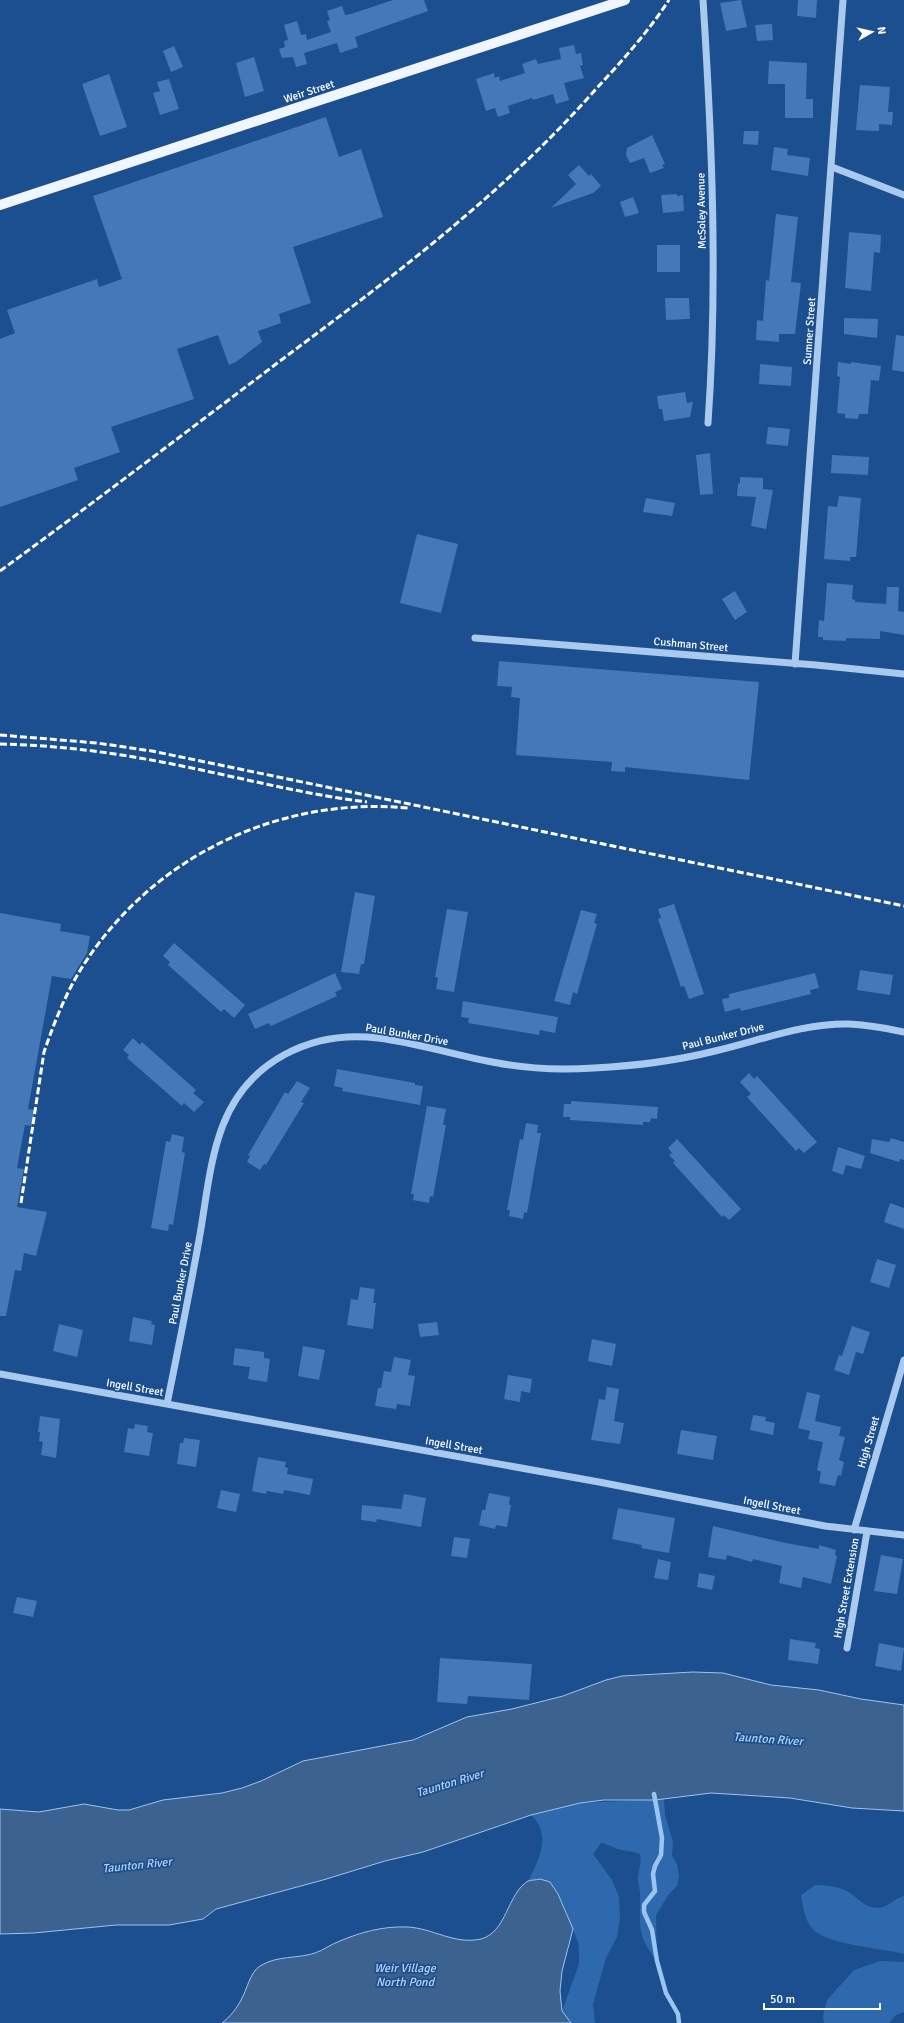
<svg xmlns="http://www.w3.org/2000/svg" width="904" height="2023" viewBox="0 0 904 2023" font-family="Signika,sans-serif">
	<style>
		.green { fill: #2e69ad }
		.water { fill: #3c6290; stroke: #9cc4f0 }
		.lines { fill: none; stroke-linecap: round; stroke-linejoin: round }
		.stream { stroke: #9cc4f0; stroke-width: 4.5 }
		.building { fill: #4478b7 }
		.minor { stroke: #a9c9ee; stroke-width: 7 }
		.major { stroke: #f0f6ff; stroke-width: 10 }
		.rail { stroke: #fff; stroke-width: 3; stroke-dasharray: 7 3; stroke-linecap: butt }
		.labels { text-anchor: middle; stroke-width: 3.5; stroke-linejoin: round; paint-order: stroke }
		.street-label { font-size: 11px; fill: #fff; stroke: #1b4f8f }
		.water-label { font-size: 12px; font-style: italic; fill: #b5d3f5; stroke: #1b4f8f }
	</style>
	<rect width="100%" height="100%" fill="#1b4f8f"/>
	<path class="green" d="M664 1799 665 1815 673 1842 672 1856 677 1864 679 1876 677 1886 669 1894 656 1915 657 1961C635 1933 641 1926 640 1894 640 1889 638 1884 638 1879 638 1870 642 1863 640 1854 633 1851 628 1851 621 1850 613 1848 609 1844 601 1843L593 1854 612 1880 619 1897 620 1918 617 1937 606 1958 593 2004 595 2023H571L562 2011 579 1964V1945L566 1911 558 1894 550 1882 540 1879 528 1881C539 1860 552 1834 531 1815L580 1803Z
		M815 1885C825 1885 835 1886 845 1890 859 1897 862 1908 880 1908 888 1907 895 1898 904 1896V1954C882 1948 823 1945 811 1927 804 1918 803 1905 801 1895Z
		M880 1961 904 1962V2012L896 2015 889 2023H824L823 2016 827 2000 854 1970Z"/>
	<path class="water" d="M693 1672 723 1673 771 1685 819 1690 861 1699 904 1705V1811L852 1808 790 1798 711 1793 655 1800H604L580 1803 531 1815 423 1852 385 1861 323 1880 216 1909 203 1919 169 1925H116L34 1933 0 1934V1809L39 1812 84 1804 118 1810H129L163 1800 222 1793 242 1788 261 1781 303 1761 413 1740 467 1717 512 1709 563 1696 606 1680 622 1676Z
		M540 1879 550 1882 558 1894 573 1929 562 1971 560 1991 562 2011 571 2023H222C230 2017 237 2008 241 2000 247 1990 250 1972 260 1966 278 1955 297 1959 315 1953 324 1950 331 1944 340 1941 361 1932 384 1926 407 1927 433 1928 454 1945 481 1939 507 1932 507 1894 528 1881 531 1880 536 1880 540 1879Z"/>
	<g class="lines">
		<path class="stream" d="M654 1794 662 1838 661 1855 655 1866 653 1874 655 1891 644 1905V1912L652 1930 657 1961 666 1993 678 2014 679 2023"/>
	</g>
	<path class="building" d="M393 0H424L428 11 355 37 358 47 340 53 337 43 304 53 307 64 296 67 293 57 282 58 279 49 285 47 284 41 288 40 284 25 297 21 301 35 306 34 307 40 331 32 327 21 330 20 327 11 342 6 345 15 351 14Z
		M741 0 747 27 726 31 720 3Z
		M798 0H817L816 18 797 16Z
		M772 24 773 40 757 41 755 25Z
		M574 45 576 54 581 53 583 65 580 66 584 78 564 83 569 100 556 104 553 94 533 100 532 98 508 106 510 113 498 117 495 108 486 111 476 79 494 73 495 78 499 76 500 81 525 73 522 64 536 59 538 64 561 59 559 48Z
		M174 46 183 67 171 72 163 51Z
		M254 57 264 91 245 97 236 63Z
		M769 61 807 63 806 99H813V118H785V84H768Z
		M109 74 127 127 100 136 82 84Z
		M169 79 179 109 160 115 153 93 160 91 157 82Z
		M860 85 890 87 888 112H893L892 125 879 124V131H876L856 130Z
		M326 117 339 157 361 149 383 217 293 247 311 303 279 314 281 323 258 331 262 342 236 362 229 365 218 335 177 349 194 399 111 427 120 452 74 468 78 480 0 507V339L15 333 7 310 97 279 99 287 122 279 93 196Z
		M744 131H759L758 145 743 144Z
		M652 135 665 164 662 165 664 168 650 173 644 158 630 163 626 155 627 148Z
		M774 147 788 149 787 155 810 158 808 176 771 170Z
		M579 165 589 176 591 174 601 186 593 193 551 208 576 184 568 175Z
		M677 194V196L683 195 684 211 663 213 661 195Z
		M633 197 639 213 625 217 620 202Z
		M776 214 798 217 791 282 801 283 795 334H779V342L756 340 757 320 763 321 766 280 769 281Z
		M849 232 881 235 880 253 874 252 871 291 845 288Z
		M657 245H680V272H657Z
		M665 298H689L690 319 666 320Z
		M844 318 878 319 877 338 844 334Z
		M896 335 904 336V372L892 370Z
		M838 362 851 364V362L881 366 879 381 871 380 868 414H859L858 419 845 418V414L837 413 840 377 837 376Z
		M760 364 792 367 791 386 759 384Z
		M685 392 687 403 693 402 690 417 664 421 662 409H659L657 396Z
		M768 427 790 429 788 446 766 444Z
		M710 453 713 494 700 495 696 455Z
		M832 455 869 457 868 475 831 473Z
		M740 477 763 478V489L773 490 766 529 751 526 756 497 737 496 738 483 740 484Z
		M839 496 861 498 856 557H850V561L824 559 828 506 837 507Z
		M646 498 675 503 672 516 643 512Z
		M417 534 458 544 441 613 400 603Z
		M827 583 853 585 852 599 855 600V602L886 604 887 587H899L898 611 904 612V635L880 631V639L846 638V641L823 640V637H818L819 620 824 621Z
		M735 591 747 612 735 620 722 599Z
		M499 661 759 682 749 780 625 767V772L611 771 612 762 516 755 520 698 511 697 512 687 497 686Z
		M355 892 375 896 364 964H361L359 974 341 972Z
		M674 904 704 994 689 999 684 986 681 987 658 919 661 918 658 909Z
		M447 909 468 912 454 992 436 989 438 978 435 977Z
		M581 910 597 914 594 923 597 924 577 994 573 992 570 1005 554 1001Z
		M0 913 61 924 60 931 90 936 87 953 71 979 52 976 28 1109 35 1110 32 1126 25 1125 17 1168 24 1169 17 1207 47 1212 36 1256 24 1253 21 1271 15 1270 6 1316H0Z
		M174 943 245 1005 234 1018 224 1009 221 1012 168 965 170 962 163 956Z
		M860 970 893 975 890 995 857 990Z
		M335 973 342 989 335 992 337 996 271 1026 269 1023 255 1029 248 1014Z
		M815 973 819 988 810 990 811 994 741 1011 740 1008 725 1012 722 999 729 998V994Z
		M463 1001 558 1017 555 1033 540 1030 539 1035 468 1023 469 1018 461 1017Z
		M133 1038 140 1045 142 1042 196 1090 193 1093 204 1102 194 1112 184 1103 182 1106 127 1058 129 1055 123 1050Z
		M337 1069 415 1083V1085L423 1086 420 1105 342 1091 343 1088 334 1086Z
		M749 1073 754 1079 757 1076 817 1142 804 1153 799 1148 796 1151 747 1097 751 1094 740 1082Z
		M297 1081 310 1088 301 1102 304 1103 266 1165 264 1164 260 1170 247 1162 250 1156 248 1155 285 1092 288 1094Z
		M571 1101 658 1107 657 1119 651 1118 650 1122H643V1125L570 1120V1117H563L564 1104H571Z
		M427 1106 446 1109 443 1125H446L433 1197 430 1196 429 1203 413 1200 414 1194H411Z
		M526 1123 538 1125 537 1133H541L527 1213 524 1212 523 1219 509 1216 510 1210H507L520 1139 523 1140Z
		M172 1134 184 1137 182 1152 185 1153 173 1225 169 1224 168 1231 151 1228 166 1141 170 1142Z
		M891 1138 904 1142V1160L900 1159 899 1162 870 1153 872 1139 889 1142Z
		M677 1139 741 1209 729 1220 724 1215 722 1217 673 1163 675 1161 669 1155 672 1153 668 1148Z
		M838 1147 865 1156 861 1169 846 1165 843 1175 832 1171Z
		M890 1203 904 1208V1229L884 1222Z
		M877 1259 896 1265 889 1288 870 1282Z
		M360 1287 375 1289 373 1303H376L373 1329 347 1325 351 1299 358 1300Z
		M133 1317 152 1321 151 1324 155 1325 152 1345 129 1341Z
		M437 1322 439 1335 420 1337 418 1324Z
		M59 1324 83 1330 77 1357 53 1351Z
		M852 1326 870 1332 863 1354 856 1352 849 1375 834 1370 839 1355 842 1356Z
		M592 1339 616 1344 612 1366 588 1361Z
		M303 1346 325 1350 319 1380 298 1376Z
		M235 1348 264 1352V1358L270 1359 267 1382 248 1379 250 1367 233 1365Z
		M394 1357 411 1360 408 1375 415 1376 410 1406 397 1404 396 1409 375 1406 378 1388H381L384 1371 391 1372Z
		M508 1375 532 1379 530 1393 521 1391 520 1402 504 1399Z
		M607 1387 619 1389 614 1421 624 1423 620 1444 591 1440 599 1399 605 1400Z
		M807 1392 820 1395 815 1421 841 1427 839 1436 845 1437 839 1460 844 1462 841 1476 838 1475 835 1486 819 1483 821 1472 817 1470 823 1442 808 1439 810 1431 798 1428Z
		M753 1415 766 1417 765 1421 775 1423 773 1435 750 1430Z
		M40 1416 60 1419 56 1458 41 1455 43 1442 39 1441 40 1432H38Z
		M135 1424 148 1426 147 1432 153 1433 149 1456 124 1452 128 1428 134 1429Z
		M681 1430 717 1436 713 1460 677 1454Z
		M184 1438 200 1440 196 1467 177 1464 180 1443H183Z
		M258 1457 286 1462 285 1467 288 1468 287 1474 313 1479 310 1495 284 1490 283 1494 267 1491 266 1494 252 1491Z
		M221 1490 240 1494 236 1512 217 1508Z
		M489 1493 510 1497 509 1505H511L507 1527 496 1525 495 1529 479 1525 482 1510H485Z
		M404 1494 426 1498 421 1527 377 1519 376 1522 361 1520 362 1505 401 1509Z
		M618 1508 675 1518 669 1553 641 1548 642 1545 612 1539Z
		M713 1526 786 1543 819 1549V1545L836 1550 835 1555 837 1556 831 1584 803 1577 801 1588 779 1583 782 1566 753 1559 752 1562 727 1555 726 1560 708 1557Z
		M454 1537 470 1539 467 1558 451 1556Z
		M881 1555 903 1559 897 1594 874 1591Z
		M658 1559 671 1562 668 1580 654 1578Z
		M699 1573 715 1576 712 1590 697 1587Z
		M17 1597 37 1601 33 1617 13 1613Z
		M790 1639 816 1643 815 1648 820 1649 818 1664 788 1660Z
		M879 1643 904 1648 901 1671 875 1666Z
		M440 1658 532 1664 529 1700 468 1696 467 1704 437 1702Z"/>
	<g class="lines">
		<path class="minor" d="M703 0C712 140 718 282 708 423
			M832 167 904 195
			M475 638 816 665 904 674
			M795 664 843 0
			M0 1374 599 1482 825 1526 904 1535
			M167 1404C178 1350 189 1295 199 1240 206 1202 209 1161 223 1125 248 1061 311 1030 378 1038 418 1043 458 1056 498 1063 529 1069 562 1070 594 1068 634 1066 675 1061 715 1051 759 1041 803 1023 849 1024 867 1025 886 1028 904 1032
			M854 1530 904 1360
			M847 1648 867 1532"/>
		<path class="major" d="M0 205 625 0"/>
		<path class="rail" d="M0 571C96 501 190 429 284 358 395 275 504 193 596 89 622 61 648 32 669 0
			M0 735 97 743 152 751 904 906
			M0 744C50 745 102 751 151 760 223 773 294 793 367 802
			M21 1203 44 1052C54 1023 65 995 81 969 151 857 278 796 408 808"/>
	</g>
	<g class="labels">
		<g class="street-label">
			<text transform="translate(309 91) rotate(-18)" y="4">Weir Street</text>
			<text transform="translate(701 211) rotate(-91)" y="4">McSoley Avenue</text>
			<text transform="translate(809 331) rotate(-86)" y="4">Sumner Street</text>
			<text transform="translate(691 644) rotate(5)" y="4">Cushman Street</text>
			<text transform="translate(407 1034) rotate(10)" y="4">Paul Bunker Drive</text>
			<text transform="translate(723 1036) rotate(-14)" y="4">Paul Bunker Drive</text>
			<text transform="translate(180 1283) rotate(-79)" y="4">Paul Bunker Drive</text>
			<text transform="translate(135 1387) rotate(10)" y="4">Ingell Street</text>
			<text transform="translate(868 1442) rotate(-74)" y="4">High Street</text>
			<text transform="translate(454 1445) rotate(10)" y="4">Ingell Street</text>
			<text transform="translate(772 1505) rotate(11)" y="4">Ingell Street</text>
			<text transform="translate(846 1588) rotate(-80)" y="4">High Street Extension</text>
		</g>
		<g class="water-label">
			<text transform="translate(768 1739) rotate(4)" y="4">Taunton River</text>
			<text transform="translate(450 1783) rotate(-17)" y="4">Taunton River</text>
			<text transform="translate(137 1865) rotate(-6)" y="4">Taunton River</text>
			<text x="405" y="1972">Weir Village<tspan x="405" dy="14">North Pond</tspan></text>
		</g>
	</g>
	<g transform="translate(872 32) rotate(82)" stroke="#1b4f8f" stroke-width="3" paint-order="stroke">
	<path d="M0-3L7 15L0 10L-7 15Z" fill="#ffffff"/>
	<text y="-6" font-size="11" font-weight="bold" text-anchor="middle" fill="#ffffff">N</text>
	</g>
	<path d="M764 2003v6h116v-6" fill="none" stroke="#ffffff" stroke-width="2"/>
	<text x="770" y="2003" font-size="12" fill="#ffffff" stroke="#1b4f8f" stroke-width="3" paint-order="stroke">50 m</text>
</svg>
